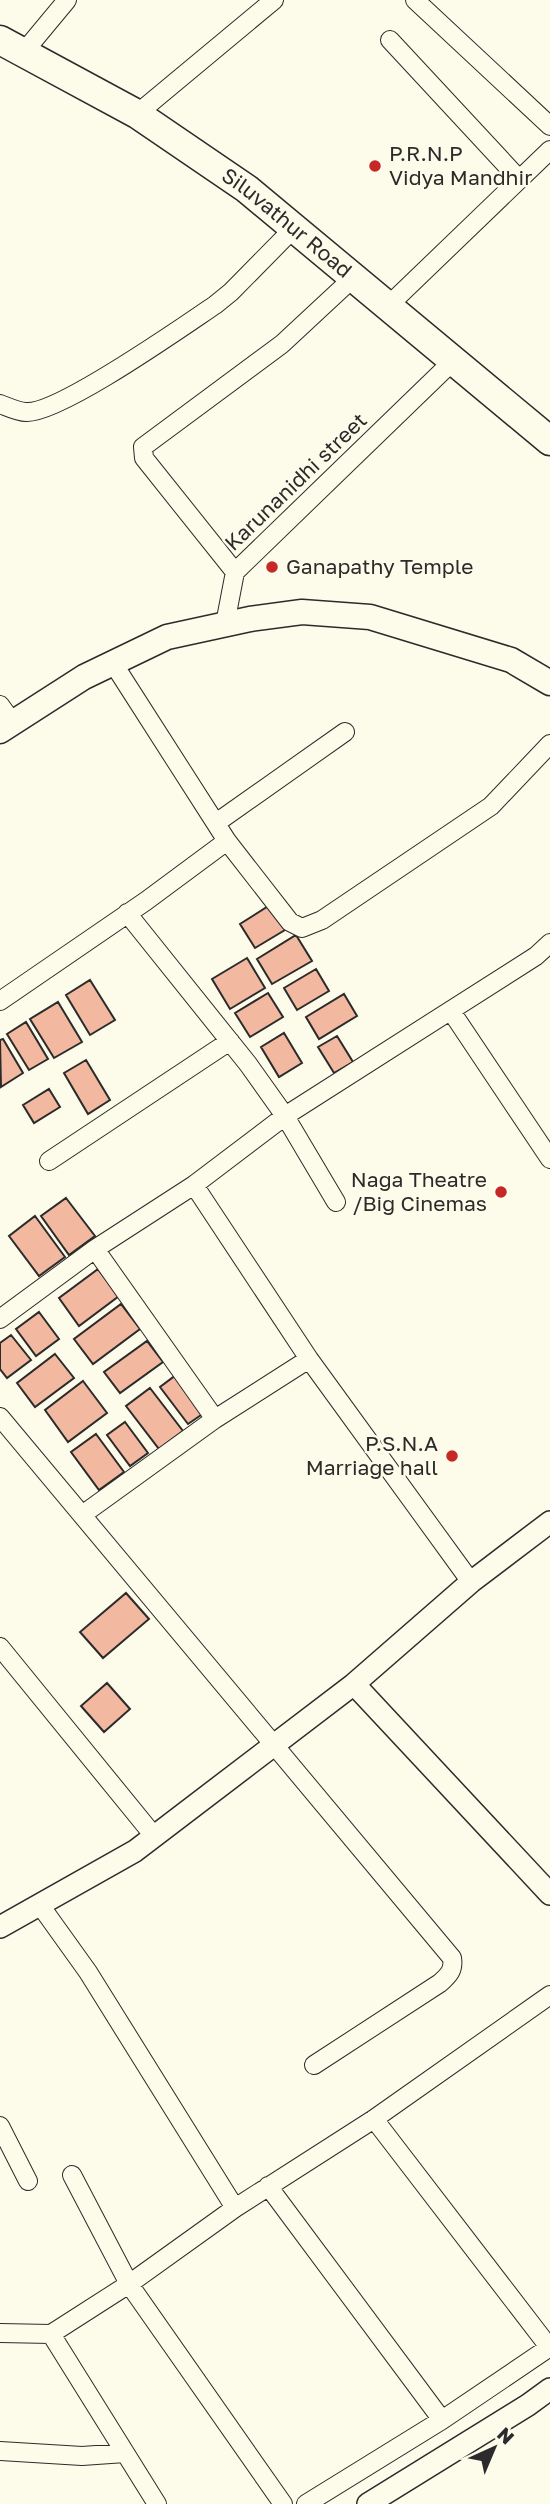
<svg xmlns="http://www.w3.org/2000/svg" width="550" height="2504" viewBox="0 0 550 2504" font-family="'Golos Text',sans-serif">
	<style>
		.building { fill: #f2b8a0; stroke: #2b2b2b; stroke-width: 2 }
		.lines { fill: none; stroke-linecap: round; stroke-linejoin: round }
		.minor-casing { stroke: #2b2b2b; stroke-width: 20 }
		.tertiary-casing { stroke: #2b2b2b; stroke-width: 24 }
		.secondary-casing { stroke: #2b2b2b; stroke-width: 27 }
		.primary-casing { stroke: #2b2b2b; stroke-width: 31 }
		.minor { stroke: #fdfbea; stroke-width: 18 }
		.tertiary { stroke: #fdfbea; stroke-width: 21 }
		.secondary { stroke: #fdfbea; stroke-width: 24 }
		.primary { stroke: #fdfbea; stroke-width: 28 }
		.poi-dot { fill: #c62828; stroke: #fdfbea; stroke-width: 2.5 }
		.labels { text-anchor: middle; stroke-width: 5; stroke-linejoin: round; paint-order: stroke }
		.poi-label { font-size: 21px; fill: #2b2b2b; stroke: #fdfbea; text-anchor: start }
		.street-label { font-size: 21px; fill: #2b2b2b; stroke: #fdfbea }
	</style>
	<rect width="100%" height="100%" fill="#fdfbea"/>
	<path class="building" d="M270 905 285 930 255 948 240 924Z
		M296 935 312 961 272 984 257 959Z
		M247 958 265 988 230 1009 212 979Z
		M316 969 329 991 297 1010 284 988Z
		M90 980 115 1020 90 1035 66 995Z
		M268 993 283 1017 250 1037 235 1013Z
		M344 994 357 1016 319 1039 306 1017Z
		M58 1002 82 1042 54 1058 30 1019Z
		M26 1022 48 1059 29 1070 7 1034Z
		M284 1033 302 1063 279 1077 261 1047Z
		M337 1036 353 1062 334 1073 318 1047Z
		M3 1039 23 1073 1 1087 0 1040Z
		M86 1060 110 1100 88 1114 64 1073Z
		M49 1089 60 1107 34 1123 23 1105Z
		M66 1198 95 1236 69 1255 41 1216Z
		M35 1216 65 1257 39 1276 9 1236Z
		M98 1269 119 1296 79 1326 59 1298Z
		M121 1304 140 1329 93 1364 74 1339Z
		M39 1312 59 1339 36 1356 16 1329Z
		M11 1335 31 1360 7 1378 0 1369V1343Z
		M147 1341 163 1362 120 1393 104 1372Z
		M55 1354 74 1378 35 1407 17 1383Z
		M176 1375 204 1413 188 1424 160 1387Z
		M83 1381 107 1413 68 1442 45 1410Z
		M150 1388 183 1431 159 1449 126 1406Z
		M125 1422 148 1453 130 1466 107 1435Z
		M96 1434 124 1472 99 1490 71 1452Z
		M126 1593 149 1619 103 1658 80 1632Z
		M107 1683 130 1709 104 1732 81 1706Z"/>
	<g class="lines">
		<g class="minor-casing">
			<path id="minor" d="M415 0 550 126
				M390 40 519 179
				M23 53 67 0
				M137 114 274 0
				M353 278 282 344 143 447 144 458 235 572 453 361
				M388 306 550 150
				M0 404C8 407 18 412 26 412 59 414 182 327 215 305L231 292 295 227
				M225 624 235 572
				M113 663 227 841 290 922 302 928 322 920 491 806 550 744
				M0 705 13 723
				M216 823 345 732
				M127 913 248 1064 285 1116 336 1202
				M0 1001 146 901 227 841
				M451 1011 550 1159
				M49 1161 230 1041
				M194 1185 309 1359 471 1582
				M95 1249 215 1419
				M0 1319 95 1249 194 1185 285 1116 536 956 550 943
				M0 1417 452 1958C454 1970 449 1975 440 1983L314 2065
				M82 1515 215 1419 309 1359
				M0 1647 154 1836
				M40 1905 88 1972 235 2208
				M374 2119 549 2347
				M0 2126 28 2181
				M72 2175 129 2284 283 2504
				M268 2186 442 2420
				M0 2333 51 2334 129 2284 235 2208 374 2119 550 1995
				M51 2334 157 2504
				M0 2451 82 2456 125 2453
				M306 2504 442 2420 550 2347"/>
		</g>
		<g class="tertiary-casing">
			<path id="tertiary" d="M354 1684 550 1894
				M0 1927 135 1851 354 1684 471 1582 550 1522
				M368 2504 528 2405 550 2389"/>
		</g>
		<g class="secondary-casing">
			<path id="secondary" d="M0 731 84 677 167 637 250 619 302 612 370 617 511 660 550 683"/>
		</g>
		<g class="primary-casing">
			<g id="primary">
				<path id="s1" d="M0 40 137 114 247 189 550 441"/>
			</g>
		</g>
		<use href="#minor" class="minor"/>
		<use href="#tertiary" class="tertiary"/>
		<use href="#secondary" class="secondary"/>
		<use href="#primary" class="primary"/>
	</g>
	<g class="poi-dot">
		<circle cx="375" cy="166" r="7"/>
		<circle cx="272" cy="567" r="7"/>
		<circle cx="501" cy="1192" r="7"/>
		<circle cx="452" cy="1456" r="7"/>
	</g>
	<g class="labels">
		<g class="poi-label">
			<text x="389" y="161">P.R.N.P<tspan x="389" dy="24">Vidya Mandhir</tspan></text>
			<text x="286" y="574">Ganapathy Temple</text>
			<text x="487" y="1187" text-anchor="end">Naga Theatre<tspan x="487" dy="24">/Big Cinemas</tspan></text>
			<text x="438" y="1451" text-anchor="end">P.S.N.A<tspan x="438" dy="24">Marriage hall</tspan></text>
		</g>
		<g class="street-label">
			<text dy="7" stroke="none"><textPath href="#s1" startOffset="341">Siluvathur Road</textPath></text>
			<text transform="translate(296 482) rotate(-44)" y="7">Karunanidhi street</text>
		</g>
	</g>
	<g transform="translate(494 2448) rotate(44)" stroke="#fdfbea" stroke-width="5" paint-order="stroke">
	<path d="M0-5L12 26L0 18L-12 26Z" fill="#2b2b2b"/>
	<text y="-10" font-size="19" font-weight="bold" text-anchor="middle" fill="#2b2b2b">N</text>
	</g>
</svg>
